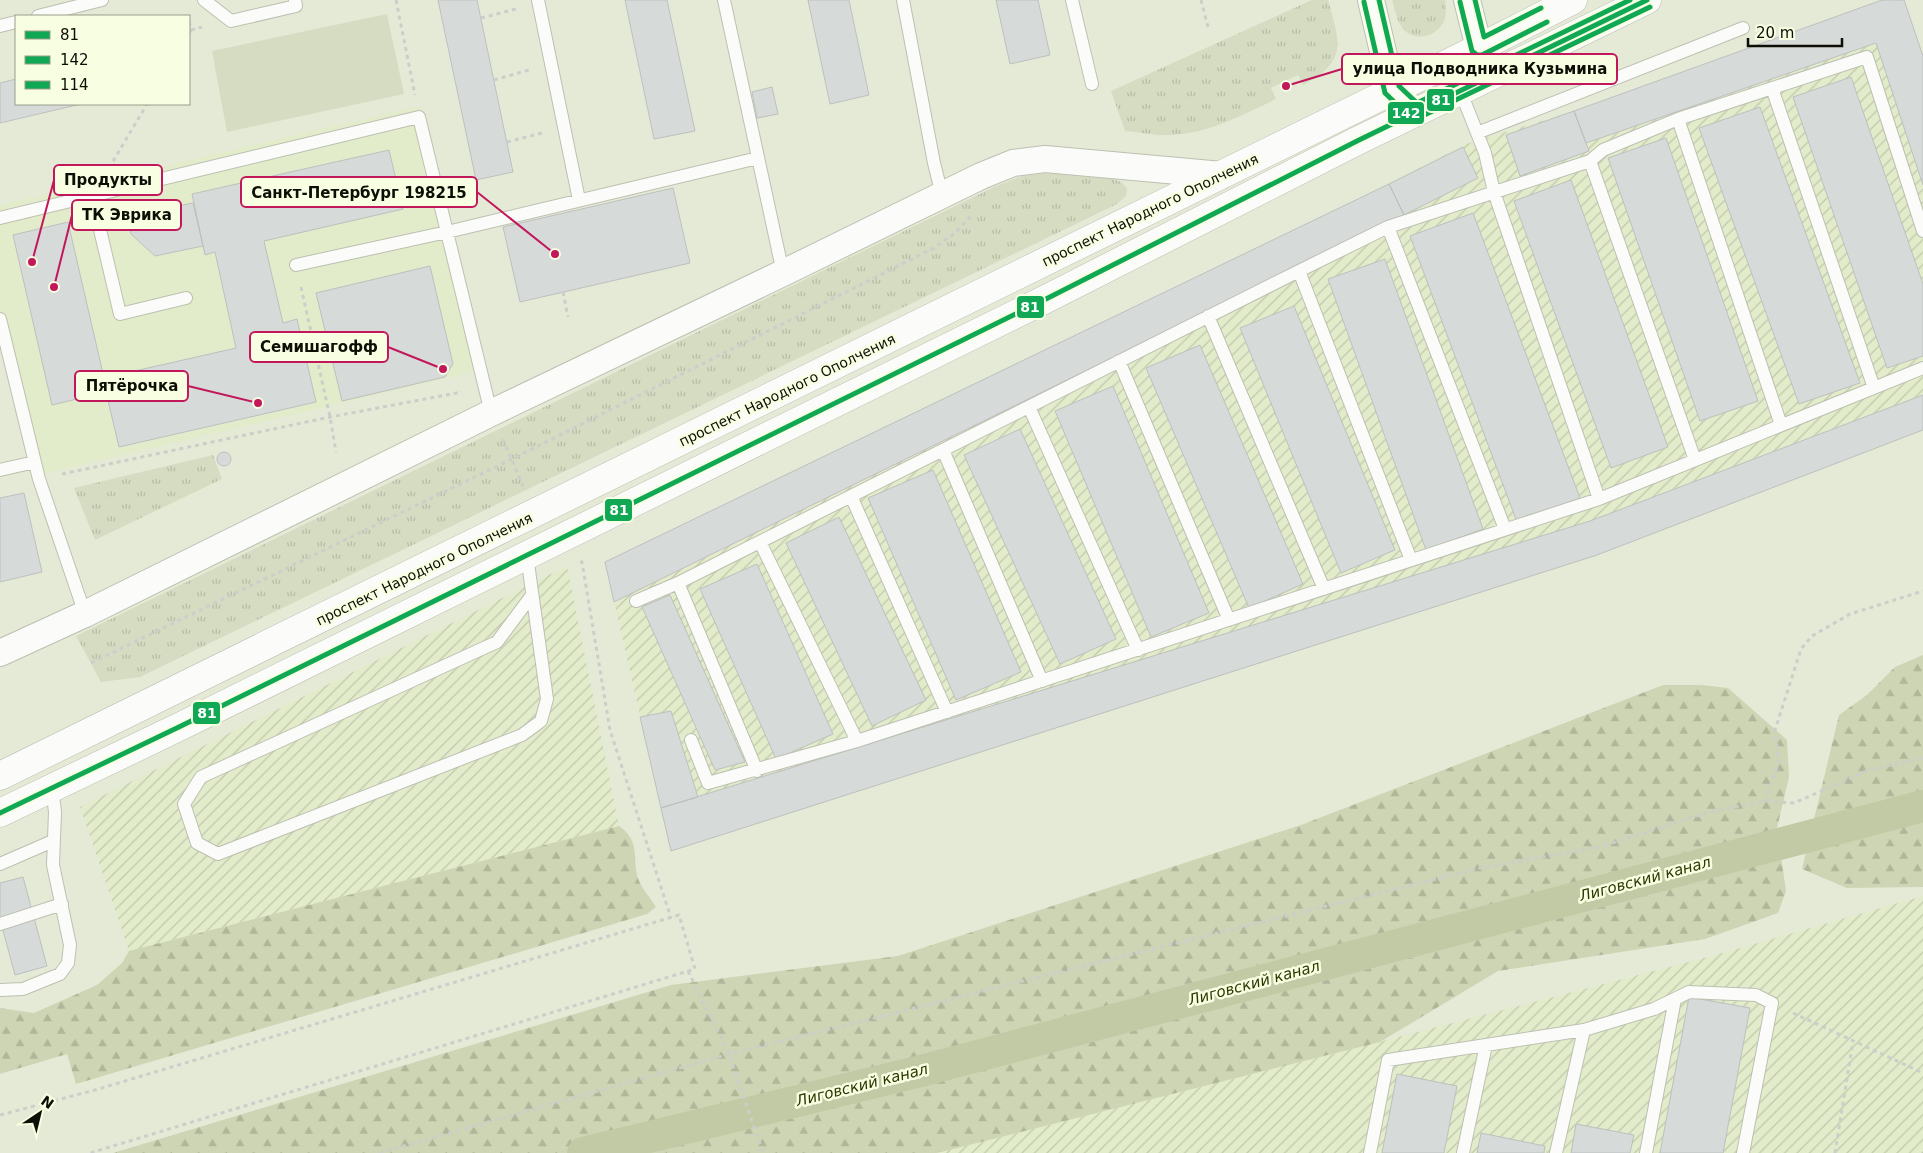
<svg xmlns="http://www.w3.org/2000/svg" width="1923" height="1153" viewBox="0 0 1923 1153" font-family="'DejaVu Sans',sans-serif">
	<style>
		.built { fill: #e2ebca }
		.industrial { fill: url(#industrial-furrows) }
		.grass { fill: url(#grass-tufts) }
		.forest { fill: url(#forest-firs) }
		.pitch { fill: #d5dcc2 }
		.lines { fill: none; stroke-linecap: round; stroke-linejoin: round }
		.canal { stroke: #c1caa4; stroke-width: 32 }
		.building { fill: #d6dad8; stroke: #bdc0be }
		.service-casing { stroke: #bcc0b1; stroke-width: 14 }
		.minor-casing { stroke: #bcc0b1; stroke-width: 28 }
		.secondary-casing { stroke: #bcc0b1; stroke-width: 29 }
		.path { stroke: #cccec9; stroke-width: 3; stroke-dasharray: 4 4; stroke-linecap: butt }
		.service { stroke: #fbfcf9; stroke-width: 12 }
		.minor { stroke: #fbfcf9; stroke-width: 26 }
		.secondary { stroke: #fbfcf9; stroke-width: 28 }
		.bus-1-casing { stroke: #f7fee2; stroke-width: 9 }
		.bus-2-casing { stroke: #f7fee2; stroke-width: 9 }
		.bus-3-casing { stroke: #f7fee2; stroke-width: 9 }
		.bus-1 { stroke: #10a855; stroke-width: 5 }
		.bus-2 { stroke: #10a855; stroke-width: 5 }
		.bus-3 { stroke: #10a855; stroke-width: 5 }
		.labels { text-anchor: middle; stroke-width: 5; stroke-linejoin: round; paint-order: stroke }
		.street-label { font-size: 14px; fill: #0d0f05; stroke: #f7fee2 }
		.water-label { font-size: 15px; font-style: italic; fill: #2e3700; stroke: #f7fee2 }
		.leader { fill: none; stroke: #c2185b; stroke-width: 2 }
		.callout-dot { fill: #c2185b; stroke: #f7fee2; stroke-width: 2 }
		.callout { fill: #f7fee2; stroke: #c2185b; stroke-width: 2 }
		.callout-label { font-size: 15px; text-anchor: middle; font-weight: bold; fill: #0d0f05 }
		.line-badge { stroke: #f7fee2; stroke-width: 2 }
		.badge-label { font-size: 14px; text-anchor: middle; font-weight: bold; fill: #fff }
	</style>
	<defs>
		<pattern id="industrial-furrows" width="10" height="10" patternUnits="userSpaceOnUse" patternTransform="scale(1.25)"><rect width="10" height="10" fill="#e2ebca"/><path d="M-1 1l2-2M0 10L10 0M9 11l2-2" fill="none" stroke="#c1c8ac"/></pattern>
		<pattern id="grass-tufts" width="24" height="20" patternUnits="userSpaceOnUse" patternTransform="scale(1.25)"><rect width="24" height="20" fill="#d5dcc2"/><path d="M3 7l-1-3M5 7V3M7 7l1-3M15 17l-1-3M17 17v-4M19 17l1-3" fill="none" stroke="#b6bca5"/></pattern>
		<pattern id="forest-firs" width="22" height="20" patternUnits="userSpaceOnUse" patternTransform="scale(1.25)"><rect width="22" height="20" fill="#cdd5b4"/><path d="M5 1l3.5 6h-7zM16 11l3.5 6h-7z" fill="#afb699"/></pattern>
	</defs>
	<rect width="100%" height="100%" fill="#e5ead7"/>
	<path class="built" d="M419 106 482 370 34 476 0 333V205Z"/>
	<path class="industrial" d="M1882 0H1904L1923 56V430L1597 555 671 851 605 562 1389 184 1466 144 1574 111Z
		M567 566 619 826 129 951 80 807Z
		M1923 896V1153H937L1344 1051 1712 956Z"/>
	<path class="grass" d="M1312 0H1328C1340 42 1348 62 1303 85L1298 75 1271 88 1276 99C1242 115 1209 133 1171 135 1156 136 1140 132 1125 131L1111 91Z
		M1392 0H1445C1446 7 1447 16 1443 23 1435 37 1415 42 1403 29 1397 21 1395 10 1392 0Z
		M1047 173 1113 179 1121 182 1127 188 1126 196 1117 204 140 677 101 682 76 636 994 187 1022 176Z
		M213 455 222 479 95 540 74 488Z"/>
	<path class="forest" d="M1923 655V887L1847 888 1802 869 1839 715 1867 695 1895 667Z
		M1663 685H1702L1728 688 1787 740 1789 777 1777 828 1786 891 1778 913 1705 939 1498 971 1380 1042 937 1153H113L671 985 898 956 1301 825Z
		M619 826C643 842 630 862 640 883 644 891 651 899 656 907L647 914 76 1084 67 1054 0 1074V1008L34 1013 97 985 122 963 129 951Z"/>
	<path class="pitch" d="M387 14 404 94 227 132 212 51Z"/>
	<g class="lines">
		<path class="canal" d="M583 1153 917 1072 1923 806"/>
	</g>
	<path class="building" d="M438 0H477L513 172 476 180Z
		M625 0H667L695 131 654 139Z
		M808 0H849L869 95 830 104Z
		M996 0H1038L1050 55 1010 64Z
		M1882 0H1904L1923 56V185L1876 43 1586 143 1574 111Z
		M1851 77 1923 284V356L1887 368 1793 97Z
		M16 79V104H81L0 123V83Z
		M772 87 778 114 757 118 752 92Z
		M1760 107 1860 383 1799 404 1699 128Z
		M1574 111 1589 151 1520 176 1506 135Z
		M1666 138 1758 401 1700 421 1608 158Z
		M1463 147 1478 178 1404 215 1389 184Z
		M389 150 403 209 264 241 283 323 297 319 316 402 119 447 106 392 52 405 13 235 68 222 104 378 236 348 215 252 205 255 192 194Z
		M1571 180 1668 447 1611 468 1514 201Z
		M1389 184 1404 215 614 602 605 562Z
		M673 188 690 263 520 302 503 227Z
		M193 203 203 246 155 256 131 234 129 215Z
		M1473 213 1580 498 1517 522 1410 236Z
		M1385 259 1483 529 1426 550 1328 279Z
		M430 266 453 364 449 370 445 377 342 401 316 293Z
		M1294 306 1395 550 1341 573 1240 328Z
		M1200 345 1303 584 1249 608 1146 368Z
		M1113 386 1209 613 1151 637 1055 411Z
		M1923 395V430L1597 555 671 851 661 808 1590 521Z
		M1020 429 1116 639 1060 664 964 455Z
		M217 459a7 7 0 1 1 14 0a7 7 0 1 1-14 0Z
		M933 470 1021 672 956 700 868 498Z
		M24 493 42 572 0 582V498Z
		M839 517 926 700 872 726 786 543Z
		M757 564 833 734 776 759 700 589Z
		M670 595 745 762 715 770 642 607Z
		M671 711 698 797 661 808 640 717Z
		M23 877 47 966 15 975 0 919V883Z
		M1689 997 1750 1008 1723 1153H1660Z
		M1397 1074 1457 1086 1444 1153H1382Z
		M1576 1124 1634 1135 1630 1153H1571Z
		M1481 1133 1545 1146 1544 1153H1477Z"/>
	<g class="lines">
		<g class="service-casing">
			<path id="service" d="M204 0 231 21 296 6 295 0
				M538 0 579 200
				M724 0 783 273
				M903 0 934 163 942 195
				M1072 0 1092 84
				M38 16 102 0
				M0 26 16 22
				M1772 88 1874 388
				M1460 90 1485 153 1494 192 1599 499
				M1678 119 1781 425
				M1477 133 1743 28
				M1590 161 1695 460
				M92 196 120 314 186 298
				M0 218 419 117 491 413
				M1388 227 1505 529
				M296 265 447 232 758 158
				M1299 271 1411 560
				M1208 316 1324 589
				M0 319 39 479 85 614
				M1119 361 1229 620
				M1029 407 1138 650
				M943 450 1042 681
				M0 470 35 462
				M851 496 947 712
				M760 542 857 741
				M527 556 547 699 541 721 522 735 218 854 197 843 184 804 201 777 497 642 532 595
				M678 583 757 771
				M636 601 678 583 1299 271 1388 227 1590 161 1603 150 1678 119 1867 57 1923 231
				M691 740 708 783 857 741 1599 499 1923 368
				M0 864 53 841
				M0 924 62 904
				M0 990 23 989 60 974 68 963 70 945 53 865 55 812 52 787
				M1370 1153 1388 1060 1584 1030 1654 1009 1689 992 1756 995 1772 1003 1743 1153
				M1463 1153 1486 1045
				M1556 1153 1584 1030
				M1646 1153 1675 999"/>
		</g>
		<g class="minor-casing">
			<path id="minor" d="M1371 0 1392 90 1416 112
				M1467 0 1479 48V82
				M0 653 85 614 491 413 783 273 981 176 1013 163 1045 159 1222 175"/>
		</g>
		<g class="secondary-casing">
			<path id="secondary" d="M0 776 1479 48 1573 0
				M0 813 181 726 1044 300 1357 141 1647 0"/>
		</g>
		<path class="path" d="M396 0 415 95
			M1201 0 1208 27
			M481 18 516 9
			M189 22 191 30 189 33
			M191 30 202 27
			M494 80 529 70
			M507 142 542 133
			M109 168 147 104
			M301 287 330 417 336 452
			M563 292 568 317
			M503 439 523 486
			M62 474 330 417 462 392
			M580 562H582L610 730 671 918
			M91 663 512 459 934 248 955 233 971 216
			M1765 801 1779 762 1775 730 1801 649 1812 636 1850 614 1923 591
			M688 971 729 1054 763 1153
			M1793 1013 1923 1073
			M0 1115 95 1090 679 915 695 969 90 1153
			M379 1153 729 1054 1480 868 1600 847 1705 813 1765 801 1794 803 1869 770 1923 758
			M1835 1153 1853 1041"/>
		<use href="#service" class="service"/>
		<use href="#minor" class="minor"/>
		<use href="#secondary" class="secondary"/>
		<g class="bus-1-casing">
			<path id="bus-1" d="M0 813 181 726 1044 300 1357 141 1647 0"/>
		</g>
		<g class="bus-2-casing">
			<path id="bus-2" d="M1364 2 1385 93 1411 118 1416 119 1650 7
				M1460 2 1472 51 1477 55H1482L1547 22"/>
		</g>
		<g class="bus-3-casing">
			<path id="bus-3" d="M1379 0 1399 86 1417 103 1630 0
				M1475 0 1484 37 1541 8"/>
		</g>
		<use href="#bus-1" class="bus-1"/>
		<use href="#bus-2" class="bus-2"/>
		<use href="#bus-3" class="bus-3"/>
	</g>
	<g class="labels">
		<g class="street-label">
			<text transform="translate(1150 210) rotate(-26)" y="5">проспект Народного Ополчения</text>
			<text transform="translate(787 390) rotate(-26)" y="5">проспект Народного Ополчения</text>
			<text transform="translate(424 569) rotate(-26)" y="5">проспект Народного Ополчения</text>
		</g>
		<g class="water-label">
			<text transform="translate(1645 879) rotate(-15)" y="5">Лиговский канал</text>
			<text transform="translate(1254 983) rotate(-15)" y="5">Лиговский канал</text>
			<text transform="translate(862 1085) rotate(-14)" y="5">Лиговский канал</text>
		</g>
	</g>
	<path class="leader" d="M1286 86L1342 69M32 262L54 180M555 254L477 192M54 287L72 215M443 369L388 347M258 403L188 386"/>
	<g class="callout-dot">
		<circle cx="1286" cy="86" r="5"/>
		<circle cx="32" cy="262" r="5"/>
		<circle cx="555" cy="254" r="5"/>
		<circle cx="54" cy="287" r="5"/>
		<circle cx="443" cy="369" r="5"/>
		<circle cx="258" cy="403" r="5"/>
	</g>
	<g class="callout">
		<rect x="1342" y="54" width="275" height="30" rx="5"/>
		<rect x="54" y="165" width="108" height="30" rx="5"/>
		<rect x="241" y="177" width="236" height="30" rx="5"/>
		<rect x="72" y="200" width="109" height="30" rx="5"/>
		<rect x="250" y="332" width="138" height="30" rx="5"/>
		<rect x="75" y="371" width="113" height="30" rx="5"/>
	</g>
	<g class="callout-label">
		<text x="1480" y="74">улица Подводника Кузьмина</text>
		<text x="108" y="185">Продукты</text>
		<text x="359" y="198">Санкт-Петербург 198215</text>
		<text x="127" y="220">ТК Эврика</text>
		<text x="319" y="352">Семишагофф</text>
		<text x="132" y="391">Пятёрочка</text>
	</g>
	<g class="line-badge">
		<rect x="1426" y="88" width="29" height="24" rx="5" fill="#10a855"/>
		<rect x="1387" y="101" width="38" height="24" rx="5" fill="#10a855"/>
		<rect x="1016" y="295" width="29" height="24" rx="5" fill="#10a855"/>
		<rect x="604" y="498" width="29" height="24" rx="5" fill="#10a855"/>
		<rect x="192" y="701" width="29" height="24" rx="5" fill="#10a855"/>
	</g>
	<g class="badge-label">
		<text x="1441" y="105">81</text>
		<text x="1406" y="118">142</text>
		<text x="1030" y="312">81</text>
		<text x="619" y="515">81</text>
		<text x="207" y="718">81</text>
	</g>
	<rect x="15" y="15" width="175" height="90" fill="#f7fee2" stroke="#999e8a"/>
	<rect x="25" y="31" width="25" height="8" fill="#10a855" stroke="#999e8a"/>
	<text x="60" y="40" font-size="15" fill="#0d0f05">81</text>
	<rect x="25" y="56" width="25" height="8" fill="#10a855" stroke="#999e8a"/>
	<text x="60" y="65" font-size="15" fill="#0d0f05">142</text>
	<rect x="25" y="81" width="25" height="8" fill="#10a855" stroke="#999e8a"/>
	<text x="60" y="90" font-size="15" fill="#0d0f05">114</text>
	<g transform="translate(40 1113) rotate(35)" stroke="#f7fee2" stroke-width="4" paint-order="stroke">
	<path d="M0-4L9 19L0 12L-9 19Z" fill="#0d0f05"/>
	<text y="-8" font-size="14" font-weight="bold" text-anchor="middle" fill="#0d0f05">N</text>
	</g>
	<path d="M1748 38v8h94v-8" fill="none" stroke="#0d0f05" stroke-width="2.5"/>
	<text x="1756" y="38" font-size="15" fill="#0d0f05" stroke="#f7fee2" stroke-width="4" paint-order="stroke">20 m</text>
</svg>
